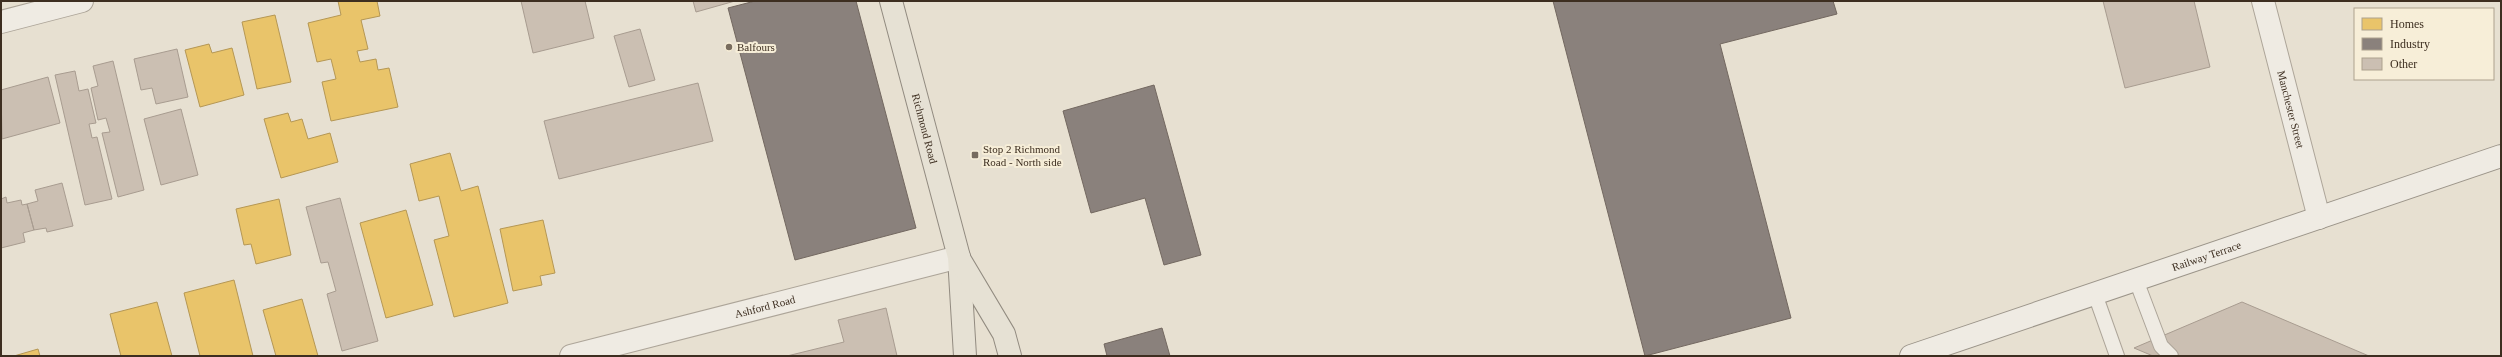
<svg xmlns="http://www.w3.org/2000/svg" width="2502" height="357" viewBox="0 0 2502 357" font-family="'Times New Roman',serif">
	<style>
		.homes { fill: #e9c46a; stroke: #b59754 }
		.industry { fill: #8a817c; stroke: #736860 }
		.building { fill: #cbbfb2; stroke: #a89c90 }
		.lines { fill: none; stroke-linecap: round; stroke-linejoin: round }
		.lane-casing { stroke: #ada599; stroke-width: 16 }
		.street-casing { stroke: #ada599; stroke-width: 24 }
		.secondary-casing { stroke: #9c958a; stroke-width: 24 }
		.primary-casing { stroke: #928b80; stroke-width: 24 }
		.lane { stroke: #efebe3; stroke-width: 14 }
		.street { stroke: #efebe3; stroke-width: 22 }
		.secondary { stroke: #efebe3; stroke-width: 22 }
		.primary { stroke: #e6e1d4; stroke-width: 22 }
		.poi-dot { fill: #786c5e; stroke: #f7eed8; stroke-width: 1.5 }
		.labels { text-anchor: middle; stroke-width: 4; stroke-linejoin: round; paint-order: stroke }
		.poi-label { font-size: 11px; fill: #3d2e20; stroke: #f7eed8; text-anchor: start }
		.street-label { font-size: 11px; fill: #3d2e20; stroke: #f7eed8 }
	</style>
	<rect width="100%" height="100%" fill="#e7e0d1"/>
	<path class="homes" d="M338 1H377L380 16 361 20 368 49 357 51 360 62 376 59 378 70 389 68 398 107 331 121 322 82 336 79 331 59 317 62 308 23 341 15Z
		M275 15 291 82 257 89 242 22Z
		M209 44 212 53 232 48 244 95 200 107 185 50Z
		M288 113 291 122 302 119 308 139 330 133 338 162 281 178 264 119Z
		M450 153 461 191 478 186 508 303 454 317 434 240 449 236 439 196 419 201 410 164Z
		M279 199 291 255 256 264 251 244 244 245 236 209Z
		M406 210 433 305 386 318 360 223Z
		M543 220 555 273 540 276 542 285 513 291 500 229Z
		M234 280 253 356H200L184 293Z
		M302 299 318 356H276L263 310Z
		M157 302 172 356H121L110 314Z
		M38 349 40 356H14Z"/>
	<path class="industry" d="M755 1H856L916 228 795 260 728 8Z
		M1553 1H1833L1837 14 1720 44 1791 318 1645 356Z
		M1154 85 1201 255 1164 265 1145 198 1091 213 1063 111Z
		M1162 328 1170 356H1107L1104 344Z"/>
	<path class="building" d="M521 1H585L594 38 533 53Z
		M693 1H735L696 12Z
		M2103 1H2194L2210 67 2125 88Z
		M640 29 655 80 629 87 614 36Z
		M177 49 188 97 156 104 152 88 141 90 134 59Z
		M113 61 144 190 118 197 102 133 110 132 106 118 98 120 91 88 98 86 93 66Z
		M75 71 79 91 88 89 96 123 89 124 92 138 97 137 112 199 85 205 55 75Z
		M48 77 60 123 2 139 1 90Z
		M698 83 713 141 559 179 544 121Z
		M181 109 198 175 161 185 144 119Z
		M62 183 73 226 47 232 46 228 34 230 27 204 38 201 35 190Z
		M6 197 7 203 21 200 22 205 27 204 34 230 23 233 25 242 1 248V199Z
		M340 198 378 341 342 351 327 294 336 291 328 262 321 263 306 207Z
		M2242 302 2369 356H2153L2134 348Z
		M886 308 897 356H787L844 342 838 320Z"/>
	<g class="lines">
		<g class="lane-casing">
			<path id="lane" d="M2136 280 2161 346 2171 356
				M2095 294 2117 356"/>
		</g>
		<g class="street-casing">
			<g id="street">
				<path id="s1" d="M2263 1 2319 218"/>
				<path d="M1 22 82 1"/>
				<path id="s2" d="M571 356 959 257"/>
			</g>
		</g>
		<g class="secondary-casing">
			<g id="secondary">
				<path id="s3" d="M1911 356 2501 156"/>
			</g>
		</g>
		<g class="primary-casing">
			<g id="primary">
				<path id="s4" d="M891 1 959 257 965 356"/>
				<path d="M960 260 1004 334 1010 356"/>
			</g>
		</g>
		<use href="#lane" class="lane"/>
		<use href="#street" class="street"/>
		<use href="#secondary" class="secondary"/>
		<use href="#primary" class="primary"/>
	</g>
	<g class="poi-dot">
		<circle cx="729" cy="47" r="4"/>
		<rect x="971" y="151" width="8" height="8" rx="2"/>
	</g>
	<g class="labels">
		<g class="poi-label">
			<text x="737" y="51">Balfours</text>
			<text x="983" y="153">Stop 2 Richmond<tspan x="983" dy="13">Road - North side</tspan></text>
		</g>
		<g class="street-label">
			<text dy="4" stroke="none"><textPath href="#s1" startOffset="112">Manchester Street</textPath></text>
			<text dy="4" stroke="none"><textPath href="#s4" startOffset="132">Richmond Road</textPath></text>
			<text dy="4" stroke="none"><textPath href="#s3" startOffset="312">Railway Terrace</textPath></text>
			<text dy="4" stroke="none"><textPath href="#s2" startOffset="200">Ashford Road</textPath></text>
		</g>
	</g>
	<rect width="2502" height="357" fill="none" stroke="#3d2e20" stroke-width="4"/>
	<rect x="2354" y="8" width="140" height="72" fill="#f7eed8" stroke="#ada18e"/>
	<rect x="2362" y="18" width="20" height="12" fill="#e9c46a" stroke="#ada18e"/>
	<text x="2390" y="28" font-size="12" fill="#3d2e20">Homes</text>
	<rect x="2362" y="38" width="20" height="12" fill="#8a817c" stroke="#ada18e"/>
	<text x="2390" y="48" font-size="12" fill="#3d2e20">Industry</text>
	<rect x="2362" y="58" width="20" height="12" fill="#cbbfb2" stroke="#ada18e"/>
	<text x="2390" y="68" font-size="12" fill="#3d2e20">Other</text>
</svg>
